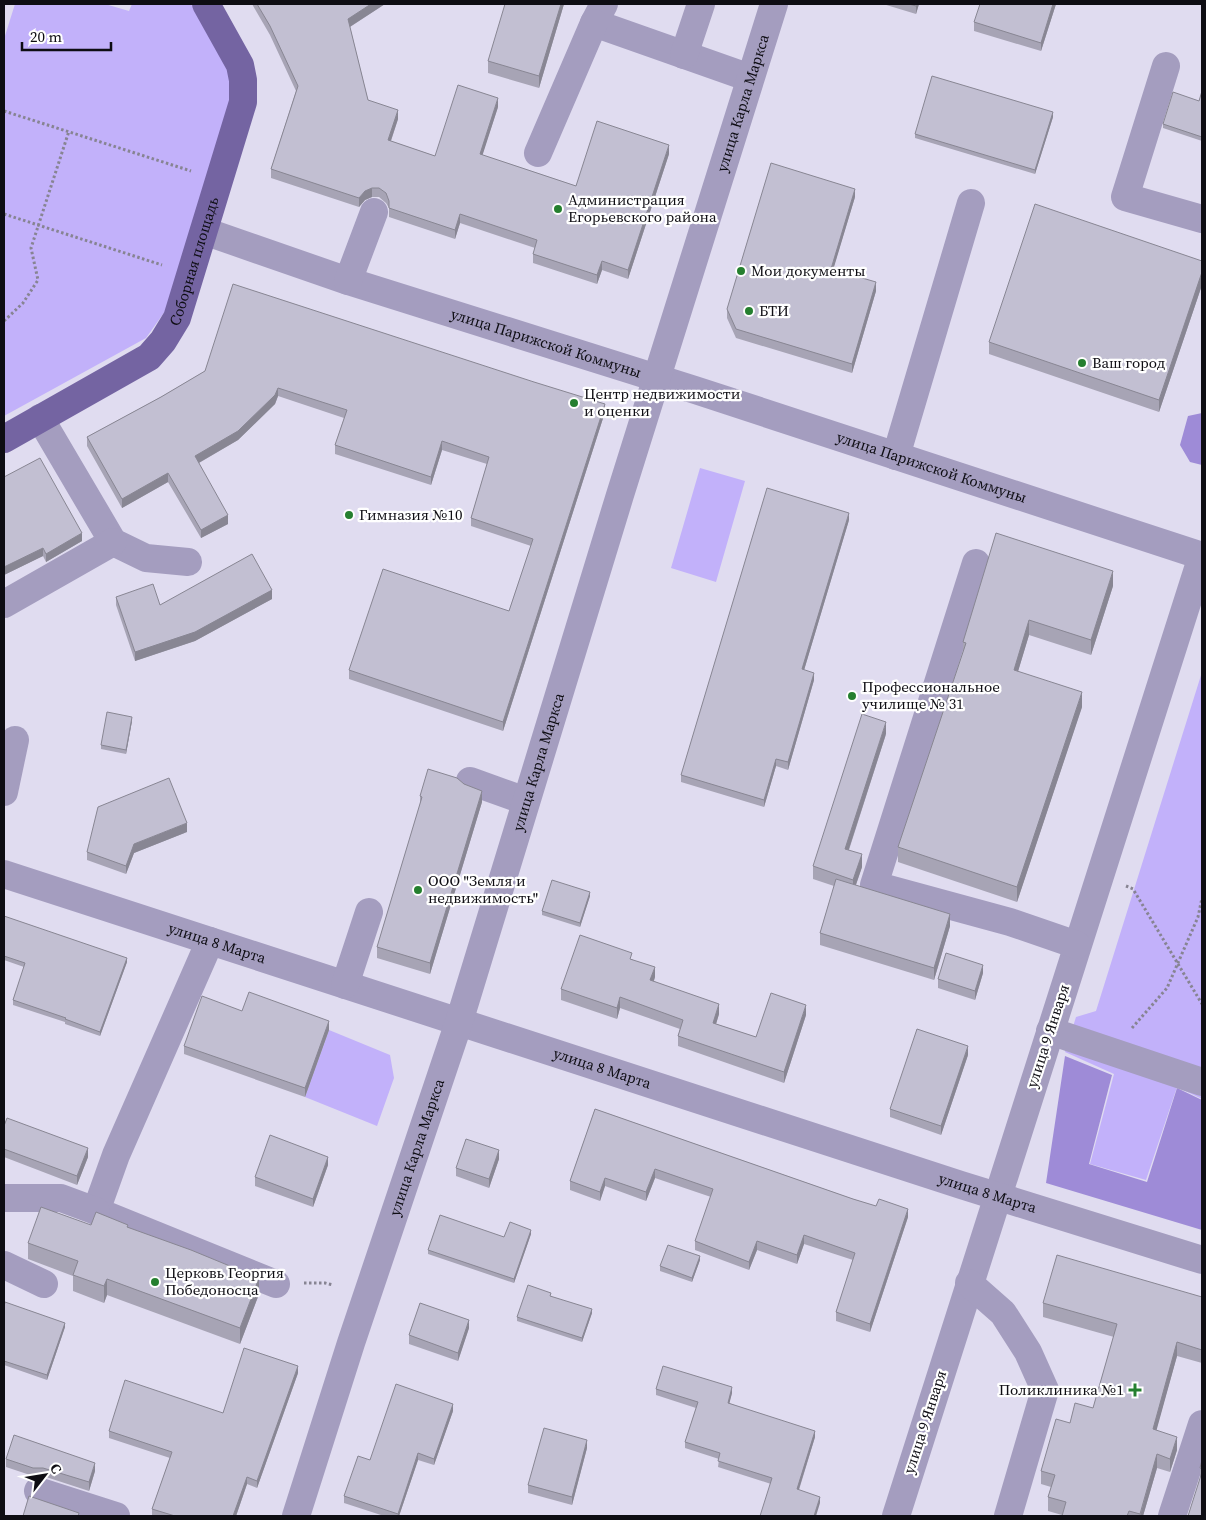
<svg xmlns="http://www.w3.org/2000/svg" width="1206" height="1520" viewBox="0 0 1206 1520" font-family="'Source Serif 4',serif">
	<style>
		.green { fill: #c2b1fa }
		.forest { fill: #9e8bd7 }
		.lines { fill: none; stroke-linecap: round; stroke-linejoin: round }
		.path { stroke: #878492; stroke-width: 3; stroke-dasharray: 2.5 2.5; stroke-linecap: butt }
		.minor { stroke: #a49dbf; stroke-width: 28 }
		.major { stroke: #7464a2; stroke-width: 28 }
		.wall { fill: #a7a4b5 }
		.shaded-wall { fill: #888693 }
		.building { fill: #c2bfd2; stroke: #888693 }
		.poi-dot { fill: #257f2f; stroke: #fff; stroke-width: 2 }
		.labels { text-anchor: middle; stroke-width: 4.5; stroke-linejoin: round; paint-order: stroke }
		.street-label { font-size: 15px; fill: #0e0d13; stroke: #fff }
		.poi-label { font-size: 15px; fill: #0e0d13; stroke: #fff; text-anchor: start }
	</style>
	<rect width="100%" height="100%" fill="#e0dcf0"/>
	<path class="green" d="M15 4H105L129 11 132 4H191L229 72 231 100 168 307 146 338 4 416V39Z
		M700 468 745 481 716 582 671 568Z
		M1202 672V1099L1177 1087 1146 1180 1090 1164 1114 1074 1065 1052 1076 1017 1096 1011Z
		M329 1030 390 1055 394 1078 377 1126 305 1097Z"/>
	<path class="forest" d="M1202 413V465L1190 462 1180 445 1188 416Z
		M1065 1056 1112 1075 1089 1164 1147 1182 1177 1088 1202 1100V1230L1046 1183Z"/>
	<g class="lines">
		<path class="path" d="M4 111 191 171
			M4 214 162 265
			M4 321 23 303 38 280 31 248 69 131
			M1126 886 1133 889 1202 1004
			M1132 1028 1167 988 1198 917 1202 898
			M304 1283H325L333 1285"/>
		<g class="minor">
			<path d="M604 4 594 23 750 78"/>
			<path d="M684 55 701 4"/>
			<path d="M1166 66 1125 197 1202 219"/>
			<path d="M538 153 594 23"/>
			<path id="s1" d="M204 231 348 281 695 390 1202 556 896 1516"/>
			<path d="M348 281 374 212"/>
			<path d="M40 418 113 542 146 558 188 562"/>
			<path d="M896 456 971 203"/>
			<path d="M976 563 874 885 1010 922 1077 945"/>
			<path d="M4 604 113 542"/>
			<path d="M470 781 526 801"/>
			<path d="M4 792 15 740"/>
			<path id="s2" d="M4 874 961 1185 1202 1260"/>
			<path d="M210 941 116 1155 96 1211 276 1284"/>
			<path d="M345 985 369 912"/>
			<path d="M1050 1031 1202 1082"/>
			<path d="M4 1198H61L96 1211"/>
			<path d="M4 1265 44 1284"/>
			<path d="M969 1283 1003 1313 1028 1352 1045 1390 1008 1516"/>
			<path d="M38 1491 116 1516"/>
			<path id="s3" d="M296 1516 351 1343 459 1022 620 495 774 4"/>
			<path d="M1172 1516 1202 1424"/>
		</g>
		<path class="major" id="s4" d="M4 439 149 357 163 341 177 318 243 102V80L240 65 206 4"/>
	</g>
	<path class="wall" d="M252 4H385L350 27 368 100 398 119 391 141 435 156 498 107 482 155 576 186 669 154 628 279 602 270 597 284 533 263V254L535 248 460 223 455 239 389 217V208L386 203 379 197H372L365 200 359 207 271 178V169L296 91 270 35Z
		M564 4 539 88 488 73V61Z
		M883 4H919L916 14Z
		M1056 4 1041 51 974 31V22Z
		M1202 91V141L1163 128V124L1199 101Z
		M1053 117 1035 174 915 138V134Z
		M855 197 833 269 876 291 852 373 736 338 727 318V309Z
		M1202 261V285L1159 412 989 354V342Z
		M205 371 605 412 503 731 349 679V670L509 611 531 546 471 526V518L487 464 442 450 431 485 335 454V445L344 418 278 396 275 404 238 440 199 463 228 524 201 538 168 482 122 508 87 446V437L161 397Z
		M4 477 82 541 46 562 43 556 4 575Z
		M849 520 804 670 814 680 788 770 776 766 764 807 681 782V775Z
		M1113 586 1091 655 1029 635 1018 671 1082 707 1017 902 898 862V847L963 651V642Z
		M116 597 160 605 272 599 195 641 135 661 116 605Z
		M132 721 126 754 101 749V745Z
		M886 734 849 850 862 867 856 885 950 926 934 980 820 945V933L834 886 813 879V866Z
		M420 796 482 802 430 974 377 958V947L420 805Z
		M187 832 134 853 126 874 87 860V852Z
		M590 896 580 927 542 915V911Z
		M4 916 127 962 100 1036 65 1024V1022L13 1005V1000L24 967 4 960Z
		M632 959 655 977 654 981 719 1014 716 1024 756 1037 806 1015 784 1083 678 1046V1036L680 1029 620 1008 617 1019 561 1000V989Z
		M983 973 975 1000 938 988V979Z
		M242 1011 329 1030 305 1097 184 1054V1046Z
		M968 1055 941 1135 890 1117V1109Z
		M595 1109 853 1199 908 1217 870 1332 836 1321V1312L853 1260 804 1244 797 1264 757 1250 749 1270 695 1250V1241L711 1197 655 1178 646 1201 605 1186 600 1201 570 1190V1181Z
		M4 1126 88 1157 77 1185 4 1157Z
		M499 1159 489 1188 456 1176V1168Z
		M328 1165 313 1207 255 1186V1177Z
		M91 1225 128 1227 259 1294 240 1344 107 1295 104 1303 73 1291V1276L28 1259V1243Z
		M531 1234 514 1283 428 1254V1250L504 1237Z
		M700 1260 692 1282 660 1271V1266Z
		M1202 1297V1363L1177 1356 1156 1430 1177 1450 1170 1472 1157 1468 1143 1516H1062V1515L1048 1511V1497L1051 1487 1041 1484V1471L1070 1423 1093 1408 1114 1337 1043 1317V1303Z
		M4 1307 65 1327 47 1380 4 1365Z
		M592 1313 582 1342 517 1321V1317Z
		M469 1328 458 1361 409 1344V1335Z
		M298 1373 257 1488 247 1484 236 1516H152V1509L170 1458 109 1438V1431L223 1413Z
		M656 1389 732 1393 729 1403 815 1437 799 1490 820 1503 771 1484 718 1467 719 1459 685 1448V1442L696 1408 656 1395Z
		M453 1411 434 1465 418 1460 399 1516H384L344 1503V1496L370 1460Z
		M587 1448 572 1505 528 1493V1485Z
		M6 1459 95 1471 89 1491 43 1476H33L6 1467Z
		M1202 1460V1516L1200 1480V1468Z"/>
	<path class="shaded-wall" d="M371 4H385L348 28V19Z
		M561 4H564L539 88V76Z
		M917 4H919L916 14V6Z
		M1053 4H1056L1041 51V43Z
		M498 98V107L480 163V154Z
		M398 110V119L388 149V140Z
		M1053 112V117L1035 174V170Z
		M669 145V154L628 279V270Z
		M372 188V197L365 200 359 207V198L365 191Z
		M855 189V197L831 277V269Z
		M460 214V223L455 239V230Z
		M602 261V270L597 284V275Z
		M1202 272V285L1159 412V400Z
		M876 282V291L852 373V364Z
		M278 388V396L275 404 238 440 195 465V456Z
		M605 404V412L503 731V722Z
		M442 441V450L431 485V477Z
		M168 473V482L122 508V499Z
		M849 513V520L802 677V669Z
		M228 515V524L201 538V530Z
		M82 533V541L46 562V554Z
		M43 548V556L4 575V567Z
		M1113 571V586L1091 655V640Z
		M272 590V599L195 641 135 661V652Z
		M1029 620V635L1014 685V670Z
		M814 673V680L788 770V762Z
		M1082 692V707L1017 902V887Z
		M132 717V721L126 754V750Z
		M886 722V734L845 861V849Z
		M776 759V766L764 807V800Z
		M482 791V802L430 974V963Z
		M187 823V832L134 853 126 874V866L134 844Z
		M862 854V867L853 893V880Z
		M590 892V896L580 927V923Z
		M950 914V926L934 980V968Z
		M127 958V962L100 1036V1032Z
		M983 965V973L975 1000V991Z
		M655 967V977L650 991V980Z
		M620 997V1008L617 1019V1008Z
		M719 1004V1014L713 1034V1023Z
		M806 1005V1015L784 1083V1072Z
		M329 1021V1030L305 1097V1088Z
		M968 1046V1055L941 1135V1126Z
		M88 1148V1157L77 1185V1176Z
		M499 1150V1159L489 1188V1179Z
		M328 1157V1165L313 1207V1199Z
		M655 1169V1178L646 1201V1192Z
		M605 1178V1186L600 1201V1192Z
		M908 1209V1217L870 1332V1324Z
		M531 1230V1234L514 1283V1279Z
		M804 1235V1244L797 1264V1255Z
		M757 1241V1250L749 1270V1262Z
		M700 1256V1260L692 1282V1278Z
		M259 1278V1294L240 1344V1328Z
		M107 1279V1295L104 1303V1286Z
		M592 1309V1313L582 1342V1338Z
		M469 1320V1328L458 1361V1353Z
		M65 1323V1327L47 1380V1375Z
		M1177 1342V1356L1153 1443V1429Z
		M298 1366V1373L257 1488V1481Z
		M732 1387V1393L728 1409V1403Z
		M453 1404V1411L434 1465V1459Z
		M815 1431V1437L797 1495V1489Z
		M1177 1437V1450L1170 1472V1459Z
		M587 1440V1448L572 1505V1497Z
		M418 1453V1460L399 1516H398V1514Z
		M1157 1454V1468L1143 1516H1140Z
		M95 1463V1471L89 1491V1482Z
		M247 1477V1484L236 1516H233Z
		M820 1497V1503L816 1516H814Z"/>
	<path class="building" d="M257 4H371L348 19 368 100 398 110 388 140 435 156 458 85 498 98 480 154 576 186 597 121 669 145 628 270 602 261 597 275 533 254 537 240 460 214 455 230 389 208V201L386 193 379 188H372L365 191 359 198 271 169 298 86 270 26Z
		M505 4H561L539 76 488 61Z
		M909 4H917L916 6Z
		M980 4H1053L1041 43 974 22Z
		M932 76 1053 112 1035 170 915 134Z
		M1202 91V137L1163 124 1173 92 1199 101Z
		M771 163 855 189 831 269 876 282 852 364 736 329 727 309Z
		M1035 204 1202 261V272L1159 400 989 342Z
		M233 284 534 382 605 404 503 722 349 670 383 569 509 611 533 539 471 518 489 457 442 441 431 477 335 445 347 410 278 388 275 395 238 431 195 456 228 515 201 530 168 473 122 499 87 437 161 397 205 371Z
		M40 458 82 533 46 554 43 548 4 567V477Z
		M767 488 849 513 802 669 814 673 788 762 776 759 764 800 681 775Z
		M996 533 1113 571 1091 640 1029 620 1014 670 1082 692 1017 887 898 847 966 643 963 642Z
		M252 554 272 590 195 632 135 652 116 597 153 584 160 605Z
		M107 712 132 717 126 750 101 745Z
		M862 714 886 722 845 849 862 854 853 880 813 866Z
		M428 769 457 778 464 784 482 791 430 963 377 947 422 797 420 796Z
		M169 778 187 823 134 844 126 866 87 852 98 807Z
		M836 879 950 914 934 968 820 933Z
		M552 880 590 892 580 923 542 911Z
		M4 916 127 958 100 1032 65 1019 66 1018 13 1000 25 963 4 956Z
		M580 935 632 953 630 959 655 967 650 980 719 1004 713 1023 756 1037 771 993 806 1005 784 1072 678 1036 683 1020 620 997 617 1008 561 989Z
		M946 953 983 965 975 991 938 979Z
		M249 992 329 1021 305 1088 184 1046 202 996 242 1011Z
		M917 1029 968 1046 941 1126 890 1109Z
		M595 1109 853 1199 876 1206 879 1199 908 1209 870 1324 836 1312 855 1253 804 1235 797 1255 757 1241 749 1262 695 1241 713 1189 655 1169 646 1192 605 1178 600 1192 570 1181Z
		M7 1118 88 1148 77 1176 4 1149V1126Z
		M270 1135 328 1157 313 1199 255 1177Z
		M466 1139 499 1150 489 1179 456 1168Z
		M41 1207 91 1225 96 1212 128 1225 127 1227 191 1250 259 1278 240 1328 107 1279 104 1286 73 1275 78 1261 28 1243Z
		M440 1215 504 1237 510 1222 531 1230 514 1279 428 1250Z
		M668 1245 700 1256 692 1278 660 1266Z
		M1057 1255 1202 1297V1350L1177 1342 1153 1429 1177 1437 1170 1459 1157 1454 1140 1514 1129 1511 1127 1516H1062L1066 1502 1048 1497 1055 1475 1041 1471 1056 1419 1070 1423 1075 1403 1093 1408 1117 1324 1043 1303Z
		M528 1285 551 1293 550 1296 592 1309 582 1338 517 1317Z
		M5 1302 65 1323 47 1375 4 1361V1307Z
		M420 1303 469 1320 458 1353 409 1335Z
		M244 1348 298 1366 257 1481 247 1477 233 1516H175L152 1509 172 1452 109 1431 125 1380 223 1413Z
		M663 1366 732 1387 728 1403 815 1431 797 1489 820 1497 814 1516H760L772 1478 718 1461 720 1453 685 1442 698 1402 656 1389Z
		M396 1384 453 1404 434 1459 418 1453 398 1514 344 1496 358 1456 370 1460Z
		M544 1428 587 1440 572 1497 528 1485Z
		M14 1435 95 1463 89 1482 43 1468H33L6 1459Z
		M1202 1460V1469L1200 1468Z
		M1202 1472V1516H1188Z
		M29 1496 79 1513 78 1516H23Z"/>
	<g class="poi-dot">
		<circle cx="558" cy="209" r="5"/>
		<circle cx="741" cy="271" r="5"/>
		<circle cx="749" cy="311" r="5"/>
		<circle cx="1082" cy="363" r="5"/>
		<circle cx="574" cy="403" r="5"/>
		<circle cx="349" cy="515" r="5"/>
		<circle cx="852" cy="696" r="5"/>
		<circle cx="418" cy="890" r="5"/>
		<circle cx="155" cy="1282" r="5"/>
		<path d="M1132.5 1382.5h5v5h5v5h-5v5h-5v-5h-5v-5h5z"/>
	</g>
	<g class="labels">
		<g class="street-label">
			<text dy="5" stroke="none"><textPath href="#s3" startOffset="1482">улица Карла Маркса</textPath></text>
			<text dy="5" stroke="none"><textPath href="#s4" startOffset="274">Соборная площадь</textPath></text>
			<text dy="5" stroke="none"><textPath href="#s1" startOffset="360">улица Парижской Коммуны</textPath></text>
			<text dy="5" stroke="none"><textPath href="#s1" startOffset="765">улица Парижской Коммуны</textPath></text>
			<text dy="5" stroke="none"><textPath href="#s3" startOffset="792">улица Карла Маркса</textPath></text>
			<text dy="5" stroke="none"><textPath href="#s2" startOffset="224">улица 8 Марта</textPath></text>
			<text transform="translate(1048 1036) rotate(-72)" y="5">улица 9 Января</text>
			<text dy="5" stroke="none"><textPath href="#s2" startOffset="629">улица 8 Марта</textPath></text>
			<text dy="5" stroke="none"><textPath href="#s3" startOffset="388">улица Карла Маркса</textPath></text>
			<text dy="5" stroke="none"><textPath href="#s2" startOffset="1034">улица 8 Марта</textPath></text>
			<text transform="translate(925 1422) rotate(-72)" y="5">улица 9 Января</text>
		</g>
		<g class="poi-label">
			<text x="568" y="205">Администрация<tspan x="568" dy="17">Егорьевского района</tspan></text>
			<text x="751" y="276">Мои документы</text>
			<text x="759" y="316">БТИ</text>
			<text x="1092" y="368">Ваш город</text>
			<text x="584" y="399">Центр недвижимости<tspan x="584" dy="17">и оценки</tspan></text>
			<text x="359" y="520">Гимназия №10</text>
			<text x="862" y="692">Профессиональное<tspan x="862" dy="17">училище № 31</tspan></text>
			<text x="428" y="886">ООО "Земля и<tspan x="428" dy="17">недвижимость"</tspan></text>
			<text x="165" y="1278">Церковь Георгия<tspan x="165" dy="17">Победоносца</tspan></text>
			<text x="1124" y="1395" text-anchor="end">Поликлиника №1</text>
		</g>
	</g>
	<rect width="1206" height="1520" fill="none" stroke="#0e0d13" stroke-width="10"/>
	<g transform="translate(45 1475) rotate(59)" stroke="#ffffff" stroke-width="4" paint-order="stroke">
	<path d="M0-4L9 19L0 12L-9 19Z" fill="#0e0d13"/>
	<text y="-8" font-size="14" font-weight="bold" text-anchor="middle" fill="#0e0d13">С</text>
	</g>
	<path d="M22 42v8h89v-8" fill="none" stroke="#0e0d13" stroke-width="2.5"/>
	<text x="30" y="42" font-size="15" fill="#0e0d13" stroke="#ffffff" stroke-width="4" paint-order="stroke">20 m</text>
</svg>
